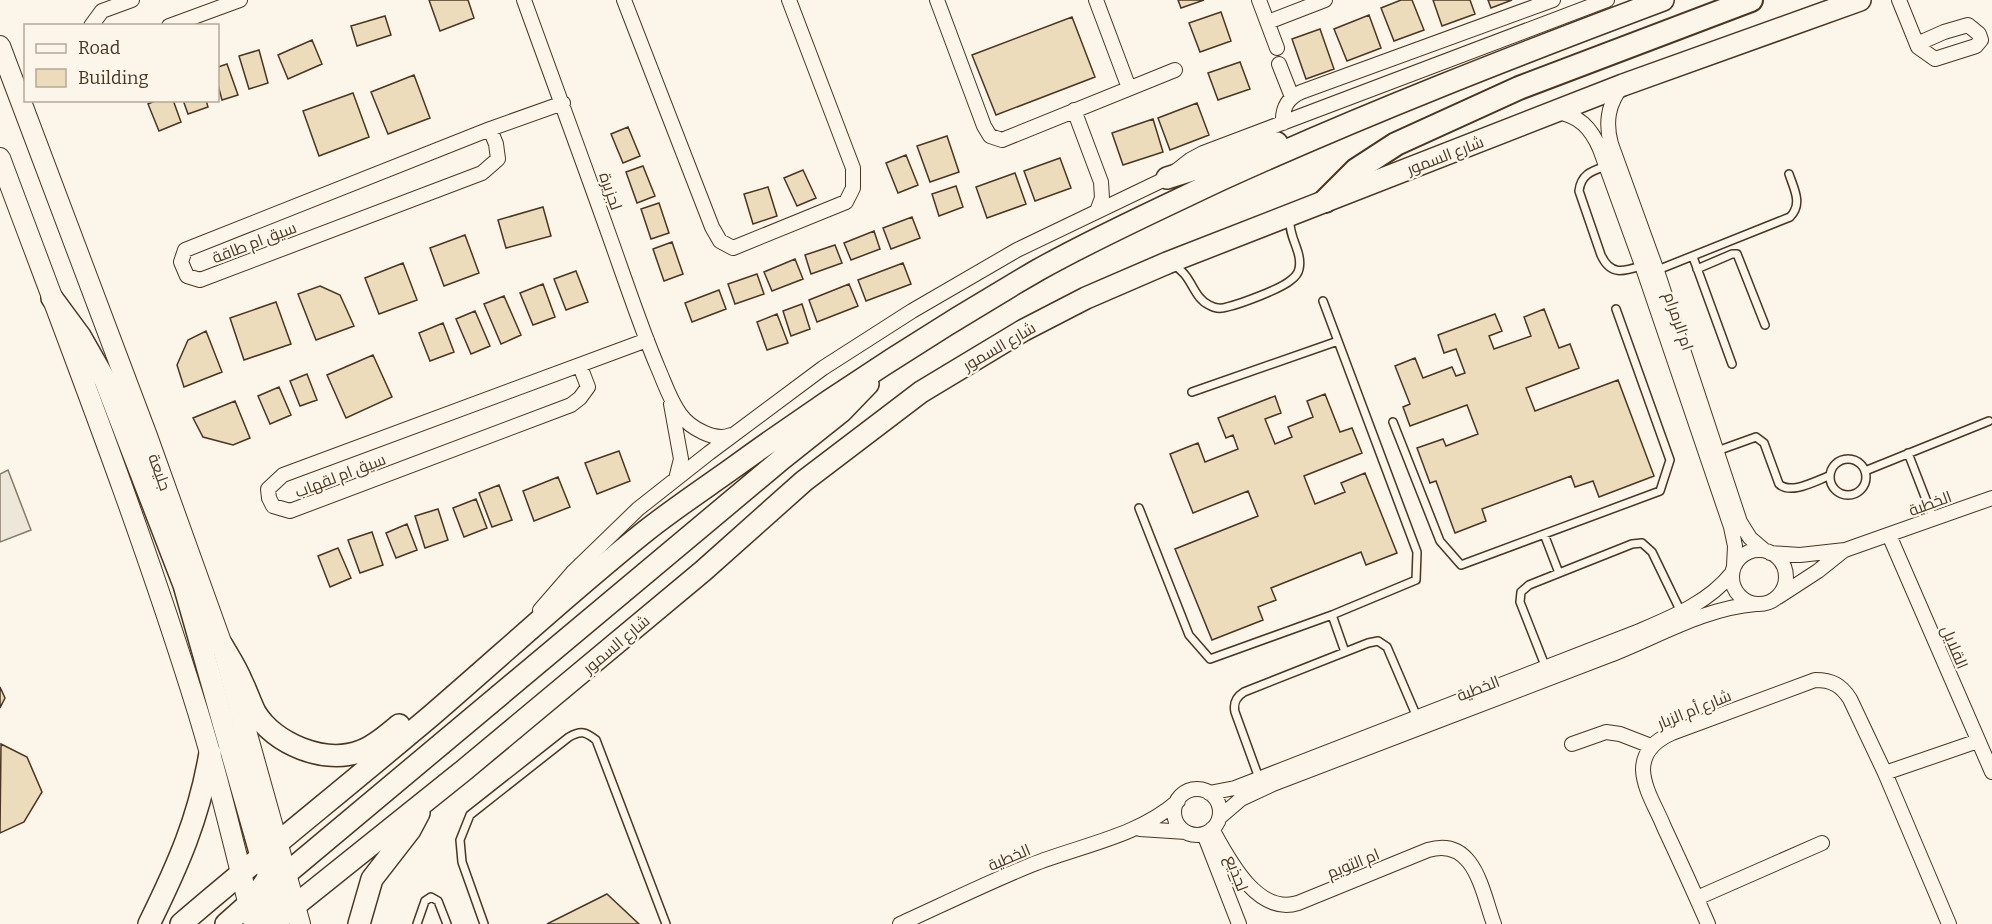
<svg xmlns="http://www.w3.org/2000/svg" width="1992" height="924" viewBox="0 0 1992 924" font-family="Bitter,Cairo,serif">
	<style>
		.parking { fill: #ede7d9; stroke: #887966; stroke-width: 1.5 }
		.building { fill: #ecdcbc; stroke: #4a3520; stroke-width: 1.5 }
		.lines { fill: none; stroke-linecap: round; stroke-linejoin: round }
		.service-casing { stroke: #4a3520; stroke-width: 10 }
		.minor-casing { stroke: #4a3520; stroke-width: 16 }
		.secondary-casing { stroke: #4a3520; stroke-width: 22 }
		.primary-casing { stroke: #4a3520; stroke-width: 24 }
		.trunk-casing { stroke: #4a3520; stroke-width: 26 }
		.service { stroke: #fbf6e9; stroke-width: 7 }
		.minor { stroke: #fbf6e9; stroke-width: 14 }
		.secondary { stroke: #fbf6e9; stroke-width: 20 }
		.primary { stroke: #fbf6e9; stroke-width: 21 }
		.trunk { stroke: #fbf6e9; stroke-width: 22 }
		.labels { text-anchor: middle; stroke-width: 4.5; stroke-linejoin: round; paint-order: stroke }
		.street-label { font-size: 16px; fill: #4a3520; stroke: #fbf6e9 }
	</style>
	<rect width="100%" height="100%" fill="#fbf6e9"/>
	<path class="parking" d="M8 470 31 530 0 542V474Z"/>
	<path class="building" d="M429 0H468L474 18 440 31Z
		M1178 0H1204L1181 8Z
		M1401 0H1412L1424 30 1394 41 1381 8Z
		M1433 0H1470L1475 14 1442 26Z
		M1488 0H1512L1491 8Z
		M1221 12 1231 41 1200 52 1189 23Z
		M1369 15 1381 48 1347 61 1334 29Z
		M385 16 391 35 357 46 351 26Z
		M1072 17 1095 77 996 115 972 55Z
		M1320 29 1334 69 1306 79 1292 39Z
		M312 40 322 64 288 79 278 55Z
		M259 50 268 83 249 89 239 56Z
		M1240 62 1250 89 1218 100 1208 73Z
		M227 64 238 95 222 100 218 85V67Z
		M414 75 430 118 388 134 371 92Z
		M353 93 369 137 319 156 303 111Z
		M157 100H173L181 122 159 131 148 104Z
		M183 100H206L208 107 188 114Z
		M1197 103 1209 135 1170 150 1158 118Z
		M1153 119 1163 152 1123 165 1112 133Z
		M628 127 640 156 623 163 611 134Z
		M947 136 959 172 930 182 917 146Z
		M906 155 918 185 898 193 886 163Z
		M1060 158 1071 188 1035 201 1024 171Z
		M643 166 655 196 637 203 626 172Z
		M803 170 816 198 797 206 784 178Z
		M1015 173 1026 204 987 218 976 187Z
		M956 186 963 207 939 216 932 194Z
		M768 187 777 216 753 224 744 194Z
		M659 203 669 233 651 239 641 209Z
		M543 207 551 236 506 248 498 220Z
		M912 217 920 238 891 249 883 228Z
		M874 231 880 249 851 260 844 243Z
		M465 235 479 273 444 286 430 248Z
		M672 242 683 274 664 281 653 249Z
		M835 245 842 263 811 274 805 255Z
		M795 259 803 279 772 291 764 272Z
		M403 263 417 300 379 314 365 278Z
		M903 263 911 284 866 301 858 280Z
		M576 271 588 302 566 310 554 279Z
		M757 274 764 294 735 304 728 284Z
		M543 284 555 317 533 325 520 293Z
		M849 284 858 306 817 322 809 300Z
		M320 286 340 295 354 326 316 340 298 294Z
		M719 290 726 309 692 322 685 303Z
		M504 296 521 335 501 344 484 304Z
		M276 302 291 344 244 360 230 318Z
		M802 304 810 329 791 336 783 311Z
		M1544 309 1559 348 1570 344 1579 368 1526 388 1535 411 1618 380 1654 476 1599 497 1593 481 1575 487 1571 476 1482 509 1486 521 1455 533 1436 481 1430 483 1417 448 1443 439 1446 446 1478 434 1467 405 1410 426 1403 407 1410 404 1395 366 1415 358 1423 378 1452 367 1456 376 1465 373 1456 349 1444 353 1438 335 1495 314 1502 331 1489 336 1494 349 1531 336 1524 317Z
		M475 311 490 346 471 354 456 319Z
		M777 314 788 343 767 350 757 322Z
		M443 323 454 352 430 361 419 333Z
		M206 331 222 372 184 387 177 365 188 340Z
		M373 355 392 397 346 418 327 375Z
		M307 374 317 400 300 406 290 381Z
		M279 387 291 415 270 424 258 396Z
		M1325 394 1340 432 1352 428 1362 453 1304 476 1315 504 1345 492 1341 483 1365 473 1397 553 1366 565 1361 552 1271 588 1276 600 1258 607 1263 620 1212 640 1175 549 1258 516 1248 491 1193 513 1170 454 1198 443 1205 462 1238 449 1233 435 1226 438 1218 418 1275 396 1281 413 1265 419 1275 444 1292 437 1288 427 1313 417 1307 401Z
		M235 401 250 438 233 445 203 437 193 418Z
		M619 451 630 481 597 494 585 463Z
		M558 477 570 507 534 521 523 491Z
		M499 485 512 520 492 527 479 493Z
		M476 499 487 528 464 537 453 508Z
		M438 509 448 540 425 548 415 516Z
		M407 524 417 550 396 558 386 533Z
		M372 532 383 565 360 573 348 540Z
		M338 548 351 578 330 587 318 556Z
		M0 687 5 698 0 708Z
		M1 744 27 757 42 792 24 822 0 833Z
		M607 894 639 924H547Z"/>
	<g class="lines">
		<g class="service-casing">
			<path id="service" d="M1606 166C1592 171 1581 174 1579 191L1601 255C1611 277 1625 271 1644 265
				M1693 257 1732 364
				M1172 264C1193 275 1192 297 1209 305 1214 308 1221 309 1227 307 1240 304 1281 289 1291 280 1295 277 1298 274 1299 269 1303 252 1288 237 1290 219
				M1697 269 1732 254H1737L1765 325
				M1655 271 1790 217C1803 204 1794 189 1789 174
				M1192 392 1338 341
				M1393 422 1440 541 1461 565 1660 491 1670 460 1616 309
				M1717 451 1756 437 1764 443 1779 484C1791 495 1815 481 1829 476
				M1908 453 1934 520
				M1830 477a18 18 0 1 1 36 0a18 18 0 1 1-36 0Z
				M1865 471 1989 421
				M1139 508 1189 635 1210 659 1332 615 1416 580 1417 552 1323 301
				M1544 534 1559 573
				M1332 615 1345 652
				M1546 668 1520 602 1521 592 1529 585 1632 544 1642 543 1652 552 1681 612
				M1259 778 1235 712C1233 703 1236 697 1244 692L1368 643 1378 641 1387 647 1417 717
				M417 924 425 901 431 897 438 901 447 924
				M484 924 462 862 460 840 470 815 569 737C581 730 586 732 596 740L666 924"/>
		</g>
		<g class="minor-casing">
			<path id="minor" d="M524 0C556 89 589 177 620 266 632 300 644 335 658 368 665 384 670 400 680 414 690 428 715 442 731 435
				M624 0 712 227 720 241 733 248 846 202 853 188V168L789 0
				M937 0 984 126 990 136 1002 140 1175 70
				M1096 0 1129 88
				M1259 0 1277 48
				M1899 0 1918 47 1935 59 1976 46 1981 40 1979 34 1968 25 1944 32 1917 44
				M1268 22 1325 0
				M91 26 102 11 132 0
				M169 26 240 0
				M1279 64 1292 97
				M1622 86C1608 104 1605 122 1611 144L1657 271 1740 522 1750 538 1764 550
				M1074 110 1101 182 1102 198 1097 211
				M1556 112C1579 115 1591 128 1600 149L1642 265 1731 527 1735 546 1734 566
				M1283 123C1282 107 1288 98 1301 92L1553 0
				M490 129 496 144 498 159 482 173 200 280 187 276 181 262 185 250 490 129 563 103
				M580 366 588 387 580 398 571 405 290 511 273 506 269 498 268 489 283 475 647 340
				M671 404 681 459 676 479
				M1889 535 1992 772
				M1732 577a27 27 0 1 1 54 0a27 27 0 1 1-54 0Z
				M1770 553 1800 555 1845 550 1992 498
				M1778 597 1818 571 1843 551
				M540 610 573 572 638 509 709 453 823 368 912 311 1017 250 1167 178 1190 160 1203 153 1607 0
				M1572 744 1606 732 1620 734 1651 746
				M1885 773 1978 741
				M1174 812a23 23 0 1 1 46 0a23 23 0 1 1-46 0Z
				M1209 793 1235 788 1637 632C1672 617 1708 603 1732 573
				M1220 817 1241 799 1273 784C1385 741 1498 698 1610 655 1657 637 1704 608 1756 604
				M1140 829 1186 832
				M1212 829C1228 858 1257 916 1298 903L1428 850C1475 836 1482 892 1494 924
				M1204 834 1239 924
				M1697 898 1822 843
				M900 924C944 904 987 883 1031 865 1081 845 1137 837 1178 801
				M1708 924C1694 892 1679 859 1664 827 1657 809 1644 790 1643 770 1643 751 1656 740 1672 733L1815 680C1832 680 1841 685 1850 699L1885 773 1949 924"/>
		</g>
		<g class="secondary-casing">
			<path id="secondary" d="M0 46 147 436 222 645 300 924
				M0 158C68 341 140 524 198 712 219 780 235 849 252 918"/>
		</g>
		<g class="primary-casing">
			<path id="primary" d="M1167 178 1277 143
				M52 298 80 336 105 380 184 585 261 856 269 875 283 896
				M222 645C229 657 237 669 242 682 247 692 250 702 255 712 274 744 325 765 361 751 375 746 387 735 399 725
				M149 924C178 865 199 818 210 753
				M181 924C264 853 349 785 432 715 504 653 573 589 647 530 675 508 705 488 733 468 831 397 933 331 1038 270 1097 237 1159 209 1220 180 1365 114 1514 56 1663 0
				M226 924 253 900 268 878
				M259 924 272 893 286 874 783 458 842 411 868 384
				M272 924 463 771 703 571 804 481 921 392 1024 330 1086 298 1167 263 1623 85 1860 0
				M359 924 372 879 410 830 419 813"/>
		</g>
		<g class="trunk-casing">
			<path id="trunk" d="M1325 201 1356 170 1396 144 1519 88 1751 0"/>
		</g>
		<use href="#service" class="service"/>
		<use href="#minor" class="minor"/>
		<use href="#secondary" class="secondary"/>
		<use href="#primary" class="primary"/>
		<use href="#trunk" class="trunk"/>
	</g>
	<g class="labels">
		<g class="street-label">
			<text transform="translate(1445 155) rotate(-21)" y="6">شارع السمور</text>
			<text transform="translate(611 191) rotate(71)" y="6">لجزيرة</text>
			<text transform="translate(254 242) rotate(-21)" y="6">سيق ام طاقة</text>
			<text transform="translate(1679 321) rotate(71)" y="6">ام الرمرام</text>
			<text transform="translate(999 346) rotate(-30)" y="6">شارع السمور</text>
			<text transform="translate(160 472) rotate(70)" y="6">جليعة</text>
			<text transform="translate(340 475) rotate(-21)" y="6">سيق ام لقهاب</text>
			<text transform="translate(1930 503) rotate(-20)" y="6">الخطية</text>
			<text transform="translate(616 644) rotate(-40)" y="6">شارع السمور</text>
			<text transform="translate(1955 647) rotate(67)" y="6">القلايل</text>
			<text transform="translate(1478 688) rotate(-21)" y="6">الخطية</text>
			<text transform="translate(1694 709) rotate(-22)" y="6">شارع أم الزبار</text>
			<text transform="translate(1009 857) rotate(-23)" y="6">الخطية</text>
			<text transform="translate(1353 863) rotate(-22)" y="6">ام التويم</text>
			<text transform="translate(1237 873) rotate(69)" y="6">لجذيع</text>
		</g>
	</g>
	<rect x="24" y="24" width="195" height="78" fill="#fbf6e9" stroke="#b4a999" stroke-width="1.5"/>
	<rect x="36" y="44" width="30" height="9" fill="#fbf6e9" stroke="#b4a999" stroke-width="1.5"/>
	<text x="78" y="54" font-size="18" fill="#4a3520">Road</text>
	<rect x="36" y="69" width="30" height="18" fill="#ecdcbc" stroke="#b4a999" stroke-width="1.5"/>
	<text x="78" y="84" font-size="18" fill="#4a3520">Building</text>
</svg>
